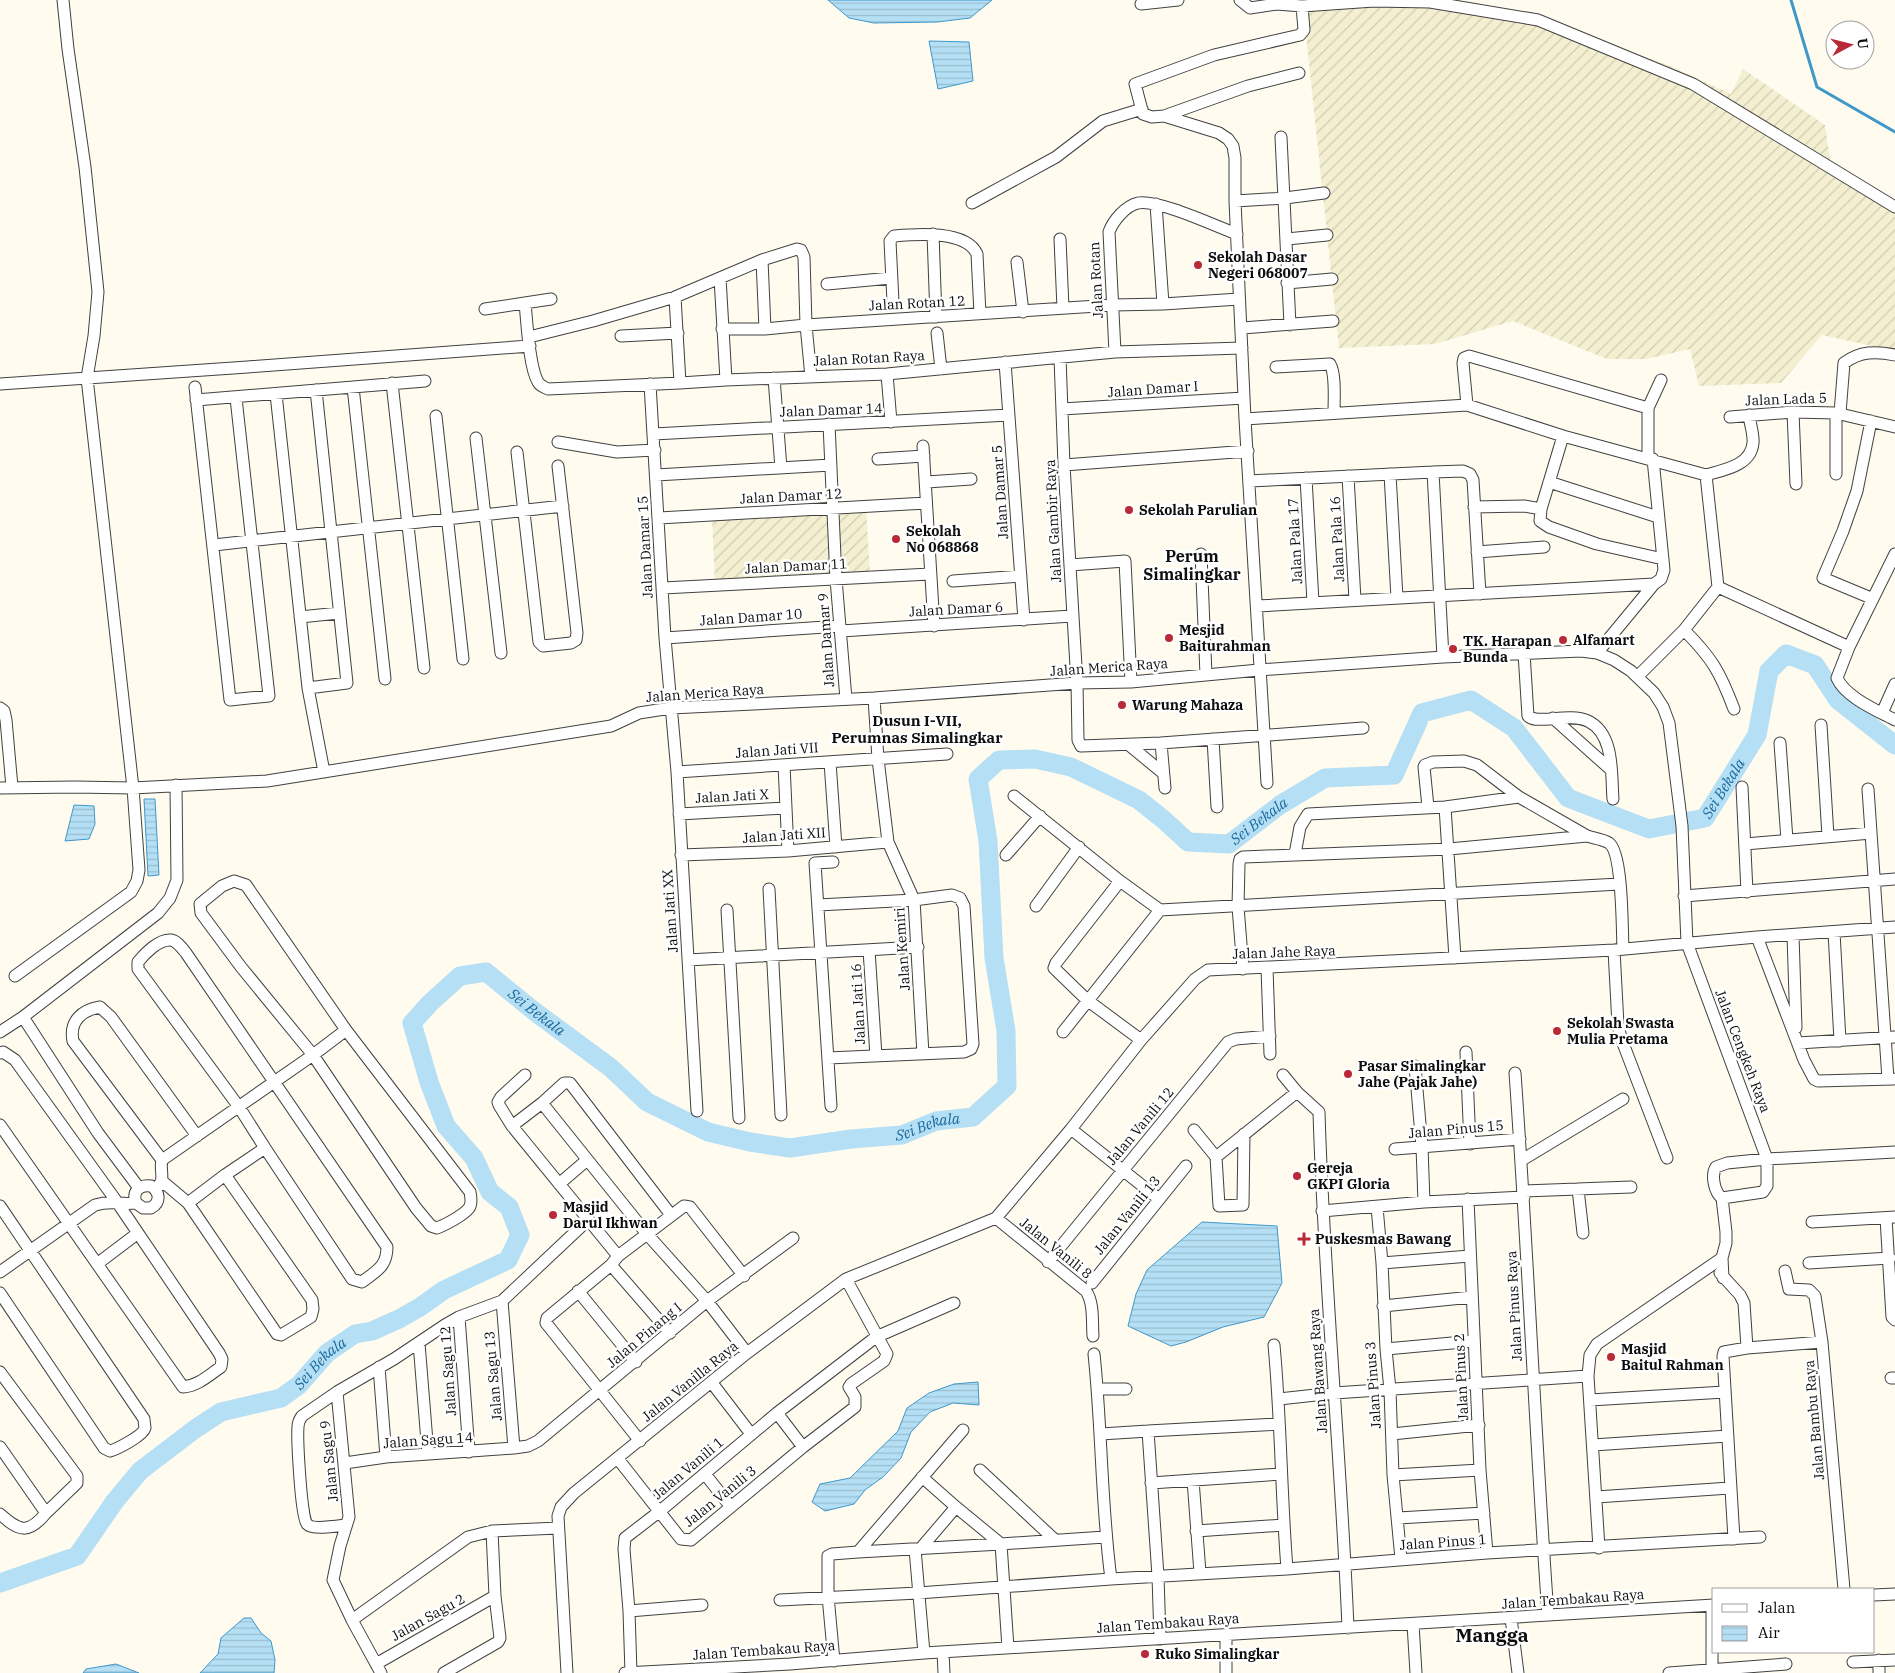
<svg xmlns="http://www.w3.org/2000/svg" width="1895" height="1673" viewBox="0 0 1895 1673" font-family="'IBM Plex Serif',serif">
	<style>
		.farmland { fill: url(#farmland-furrows) }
		.water { fill: url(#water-rules); stroke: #3e98ca }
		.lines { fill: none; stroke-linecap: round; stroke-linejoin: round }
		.stream { stroke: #3e98ca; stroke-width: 3 }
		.river { stroke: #b5dff4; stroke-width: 19 }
		.minor-casing { stroke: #414141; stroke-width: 13 }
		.minor { stroke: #fff; stroke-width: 11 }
		.poi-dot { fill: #ba2936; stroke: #fff; stroke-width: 2 }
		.labels { text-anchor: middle; stroke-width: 5; stroke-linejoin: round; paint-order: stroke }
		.poi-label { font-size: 14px; font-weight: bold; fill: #0e0e0e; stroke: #fff; text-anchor: start }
		.street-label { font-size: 14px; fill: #0e0e0e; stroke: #fff }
		.neighbourhood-label { font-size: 15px; font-weight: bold; fill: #0e0e0e; stroke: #fff }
		.water-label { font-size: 15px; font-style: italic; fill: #1a699c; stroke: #fff }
		.quarter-label { font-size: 16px; font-weight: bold; fill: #0e0e0e; stroke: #fff }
		.district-label { font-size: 19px; font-weight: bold; fill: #0e0e0e; stroke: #fff }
	</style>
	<defs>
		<pattern id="farmland-furrows" width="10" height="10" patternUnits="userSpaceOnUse" patternTransform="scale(1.25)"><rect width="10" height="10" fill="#f4efd0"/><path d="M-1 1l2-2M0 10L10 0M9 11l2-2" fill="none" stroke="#d0ccb1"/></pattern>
		<pattern id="water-rules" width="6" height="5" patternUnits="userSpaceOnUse" patternTransform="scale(1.25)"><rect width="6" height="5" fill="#b5dff4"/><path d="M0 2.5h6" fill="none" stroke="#9abed0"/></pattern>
	</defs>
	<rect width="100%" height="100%" fill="#fffbef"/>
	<path class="farmland" d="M1424 2 1538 18 1670 66 1731 94 1743 69 1825 125 1830 160 1895 200V351L1822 335 1781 383 1699 386 1690 349 1646 359H1607L1513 321 1435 344 1339 348 1303 6Z
		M866 507 870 574 715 584 712 516Z"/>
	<path class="water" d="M828 0H992L970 18 937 22 874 23 849 18Z
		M929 41 969 42 973 81 938 89Z
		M144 799H155L159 875 148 876Z
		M74 805 94 806 95 824 89 839 65 841Z
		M1202 1222 1277 1226 1282 1283 1264 1317 1223 1327 1186 1342 1171 1346 1128 1326 1136 1294 1147 1270Z
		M978 1382 979 1405 953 1403 930 1412 911 1432 901 1458 883 1477 865 1490 854 1504 825 1511 812 1502 820 1484 850 1478 898 1431 907 1408 929 1393 954 1384Z
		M244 1618H251L261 1633 271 1641 275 1660 274 1673H200L218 1654 221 1638Z
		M116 1664 139 1673H83L86 1669Z"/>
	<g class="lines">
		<path class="stream" d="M1791 0 1817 87 1895 132"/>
		<path class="river" id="s1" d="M0 1583 77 1556 115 1501 140 1471 195 1429 221 1412 281 1398 299 1385 327 1353 355 1334 372 1331 399 1319 420 1307 444 1290 508 1260 520 1235 509 1207 490 1192 474 1158 446 1126 429 1082 412 1023 430 1003 460 976 486 972 534 1011 611 1068 647 1102 708 1132 750 1142 790 1148 851 1139 902 1135 936 1121 973 1117 1007 1086 1006 1031 994 958 988 841 978 779 999 760 1035 759 1071 767 1139 800 1164 820 1188 842 1229 844 1280 805 1325 778 1394 775 1422 713 1471 700 1514 728 1568 798 1649 829 1705 818 1757 735 1769 671 1786 654 1815 665 1838 700 1895 745"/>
		<g class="minor-casing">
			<path id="minor" d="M1240 0 1250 8 1277 4 1302 6 1374 1 1430 2 1538 20 1693 84 1895 207
				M1141 4 1178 0
				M1164 116 1248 86 1299 73
				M1281 137 1290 325
				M1235 201 1285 198 1324 193
				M972 203 1056 157 1103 121 1142 109
				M1156 204 1163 304
				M933 234 936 317
				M1060 239 1063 308
				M1287 239 1327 235
				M762 260 765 329
				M1017 262 1023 312
				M720 278 726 380
				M1287 283 1332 279
				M827 284 891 278
				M675 297 680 383
				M893 302 890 241 894 236C917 234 966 230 977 254L980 314
				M525 303C527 322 529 367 538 382 540 386 544 387 548 389L680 383 726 380 887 374 1115 352 1242 348
				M485 309 551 299
				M1242 328 1333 321
				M722 329H765L806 325 1113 305 1163 304 1239 299
				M937 333 941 369
				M621 336 678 333
				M529 337 593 321 675 297 762 260 797 249 801 250 804 257 806 325 811 377
				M1115 352 1109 232C1113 221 1125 206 1138 203 1158 199 1215 226 1237 234
				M1060 358 1064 465 1077 683 1078 740 1081 746 1161 743 1363 728
				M1005 362 1024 620
				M1276 367 1330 364C1336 374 1334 400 1334 412
				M887 374 891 422
				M774 378 781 468
				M392 383 424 668
				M0 384C177 372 353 360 530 346
				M650 384 665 638 677 772 697 1111
				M195 387 230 700 269 696 236 398
				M353 387 385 679
				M276 394 308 688 324 772
				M196 400 425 381
				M1467 405 1463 363 1464 358 1469 356 1648 408
				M1062 409 1244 398
				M1793 412 1796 484
				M1840 413 1844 363C1860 351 1876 351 1895 355
				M436 416 463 659
				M1730 417 1793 412 1836 413 1895 427
				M1245 419 1467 405 1563 436 1706 475 1718 587 1684 630 1638 676
				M829 424 836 579 846 699
				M654 434 1009 415
				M1563 436 1541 509 1540 521 1549 527 1597 544 1663 559
				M476 438 501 653
				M558 442 617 452 655 450
				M923 446 934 626
				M517 452 539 642 543 646 571 643 576 640 577 633 558 466
				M1648 458V408L1661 380
				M878 459 924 456
				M1064 465 1248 451
				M1433 472 1443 657
				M1390 474 1397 598
				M1836 474V413
				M656 475 831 465
				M1706 475C1723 470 1751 466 1753 443 1754 435 1750 424 1749 415
				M1348 476 1355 600
				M1306 478 1313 602
				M1249 481 1433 472 1463 471 1470 474 1473 480 1480 594
				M927 482 971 479
				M1549 482 1658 517
				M1474 507 1524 506 1541 509
				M659 518 926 503
				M214 545 563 506
				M1477 552 1544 547
				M1201 554 1206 675
				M1895 554 1849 647 1837 678C1845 697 1878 711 1895 720
				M1070 565 1125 561 1131 682
				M953 581 1021 576
				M1718 587 1849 647
				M663 588 930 574
				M1871 598 1823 578 1843 531 1857 491 1871 421
				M1257 606 1654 584
				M300 617 339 613
				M1684 630C1712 658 1720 672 1734 709
				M841 631 1072 616
				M665 638 840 626
				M1524 653 1528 716C1534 721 1542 719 1550 719 1562 718 1577 716 1588 721 1615 734 1611 775 1613 799
				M1597 653 1654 584 1661 579 1664 570 1653 459
				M308 688 347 683 316 390
				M874 698 878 759 888 842 914 900 923 1054
				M0 708 4 711 6 720 12 787
				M1882 713 1895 684
				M1553 718 1610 769
				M1821 725 1828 836
				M1213 739 1217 807
				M1161 743 1165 788
				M1780 743 1787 840
				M1129 745 1163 773
				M830 762 836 847
				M784 765 788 851
				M677 772 947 754
				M1267 783 1245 419 1235 201V158L1233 146 1228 139 1219 133 1164 116 1152 117 1143 114 1135 84 1214 55 1300 35 1304 30 1302 6
				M1742 787 1747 892
				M0 788 75 787 133 788 267 781 611 726 639 713 671 708 874 698 1077 683 1131 682 1259 670 1443 657 1581 651 1597 653 1614 660 1631 671 1654 693 1663 707 1669 723 1682 826 1687 943 1767 1159V1186L1763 1192 1722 1198
				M1868 789 1888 1079
				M1014 796 1120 881 1160 910
				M1428 807 1424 767 1425 765 1433 762 1464 761 1477 765 1519 797 1587 836
				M1445 807 1455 958
				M679 814 786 808
				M1745 844 1871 833
				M1295 854 1300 827 1308 814 1445 807 1519 797
				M681 855 788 851 888 842
				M1006 855 1040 816
				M1120 881 1056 963 1054 968 1087 1000 1141 1040
				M769 889 781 1115
				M1684 896 1895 879
				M818 905 914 900 952 895 960 898 964 906 973 1044 971 1049 964 1052 828 1058
				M1036 906 1079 847
				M727 910 739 1118
				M1834 932 1840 1041
				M1793 935 1796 1028
				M1757 937 1804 1060 1814 1079 1818 1081 1893 1079
				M869 950 876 1056
				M1614 950 1618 1025 1621 1038 1667 1158
				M688 960 918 947
				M1267 968 1270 1054
				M1243 969 1238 907 1239 864 1240 859 1243 857 1449 849 1587 836C1593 838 1603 839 1609 843 1623 853 1622 930 1623 949
				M15 976 131 892 137 881 139 870 133 788 87 378 94 336 98 292 85 167 68 49 63 0
				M0 1032 23 1017
				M1063 1032 1160 910 1619 884
				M1798 1043 1895 1037
				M1466 1052 1470 1144
				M0 1053 3 1052 15 1060 117 1202 219 1353 222 1359 221 1367C209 1375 198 1386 183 1387L0 1125
				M1415 1066 1422 1147 1424 1202
				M1515 1073C1528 1254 1535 1434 1548 1615
				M525 1075 501 1097 498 1102 499 1105 512 1126 618 1256
				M1283 1075 1297 1092 1319 1112C1324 1284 1341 1456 1348 1628
				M542 1103 647 1234 707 1301 747 1353
				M831 1106 815 863 833 862
				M512 1126 542 1103 564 1083H570L671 1215
				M1071 1129 1159 1199
				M1194 1130 1216 1157 1297 1092
				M1395 1149 1520 1139
				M1216 1157 1219 1206 1243 1205 1244 1134
				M162 1160 73 1041C69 1021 82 1010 100 1007L111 1017 197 1136
				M1522 1160 1623 1099
				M225 1175 265 1148 239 1107 138 969V962C145 953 159 939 171 940 177 941 182 948 186 953L387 1247C387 1267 376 1271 362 1282L352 1279 265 1148
				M162 1181 188 1203 277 1334 281 1335 311 1317 313 1309 312 1300 225 1175 188 1203
				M559 1184 587 1160
				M139 1188 98 1133 23 1017 158 913 170 898 177 880 176 785
				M155 1189C167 1181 159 1171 162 1160L313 1055 346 1030 246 885 234 881 222 886 200 904 201 913 241 967 313 1055 416 1208 431 1226 437 1228C445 1225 464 1215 469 1208 472 1204 471 1197 470 1192L346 1030
				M1578 1189 1583 1233
				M1524 1191 1631 1187
				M1468 1199 1480 1470 1487 1553
				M0 1206 144 1419C144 1420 145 1428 145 1428 143 1436 117 1449 110 1451L104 1448 0 1293
				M1377 1207 1382 1263 1386 1349 1390 1390 1393 1475 1401 1559
				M1322 1211 1424 1202 1524 1197
				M996 1218 1086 1291C1094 1303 1092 1321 1093 1336
				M1886 1218 1892 1317 1895 1320
				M1812 1222 1895 1217
				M1048 1262 1228 1042 1236 1039 1270 1036
				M1382 1263 1470 1256
				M1809 1263 1890 1258
				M97 1264 138 1233
				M611 1265 670 1333
				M1785 1271 1789 1289 1809 1290 1815 1296 1822 1342 1844 1589
				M0 1272 95 1205C112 1200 120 1205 136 1203L143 1208H151C161 1202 160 1192 151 1186 139 1184 132 1192 136 1203
				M1720 1273 1740 1295 1744 1303 1747 1348
				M1723 1278 1722 1258 1726 1243V1232L1722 1198C1714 1192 1711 1175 1716 1167L1727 1163 1767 1159 1895 1152
				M1092 1283 1186 1166
				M578 1291 636 1362
				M502 1301 514 1448
				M1383 1306 1472 1297
				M459 1317 469 1452
				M419 1343 428 1454
				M1274 1345C1281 1419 1281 1494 1287 1569
				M1386 1349 1474 1341
				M1094 1354C1102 1429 1101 1504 1111 1579L1287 1569 1487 1553 1760 1537
				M379 1367 386 1457
				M0 1372 77 1476V1483L46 1513
				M1588 1376 1599 1548
				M1891 1378H1895
				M712 1383 751 1434
				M1098 1389H1126
				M337 1392 349 1517 340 1546 333 1580 352 1620 381 1673
				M1279 1399 1334 1393 1588 1376 1590 1355 1597 1344 1722 1258
				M1590 1400 1725 1392
				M777 1413 803 1447
				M1101 1434 1148 1431
				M1392 1434 1479 1425
				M640 1441 546 1323 547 1318 611 1265 618 1256 684 1206 690 1207 744 1276
				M1593 1445 1728 1436
				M0 1447 46 1513C28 1535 19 1531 0 1514
				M618 1459 681 1539 691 1540 803 1447 855 1407V1397L849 1387 851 1384 884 1361 887 1354 846 1279
				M345 1463 386 1457 514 1448 528 1446 538 1441 707 1301 793 1238
				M980 1470 1055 1540
				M705 1474 731 1507
				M1393 1475 1480 1470
				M1193 1480 1200 1573
				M1151 1483 1281 1474
				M1596 1497 1730 1488
				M956 1507 1001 1544 1105 1537
				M1398 1518 1484 1513
				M346 1525C338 1526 312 1530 307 1524 301 1518 297 1439 298 1427 298 1423 299 1420 302 1416L337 1392 394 1359 445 1325 459 1317 502 1301 588 1220
				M1196 1531 1284 1525
				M1734 1539 1723 1356 1724 1352 1747 1348 1822 1342
				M921 1548 956 1507 922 1477
				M915 1549 924 1653
				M858 1552 1001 1544 1008 1648
				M1874 1595 1895 1594
				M780 1600 918 1593 1111 1579
				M1712 1605V1671
				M629 1611 702 1605
				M1511 1618 1518 1673
				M352 1620 468 1537 492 1531 558 1528
				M1413 1624 1416 1673
				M1226 1635V1673
				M1160 1639 1158 1576 1148 1431 1279 1424
				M943 1652 944 1673
				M1879 1660V1673
				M834 1661 828 1596V1556L832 1554 858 1552 963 1430
				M1853 1662 1895 1660
				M376 1664 495 1596
				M444 1673 498 1642 500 1638 495 1596 492 1531
				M567 1673 558 1516 561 1507 574 1493 747 1353 846 1279 996 1218 1071 1129 1141 1040 1195 979 1208 970 1614 950 1757 937 1895 927
				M625 1673 790 1664 924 1653 1714 1605
				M631 1673 629 1611 624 1549 625 1538 660 1511 777 1413 876 1337 954 1303
				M1669 1673 1786 1664"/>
		</g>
		<use href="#minor" class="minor"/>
	</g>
	<g class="poi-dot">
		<circle cx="1198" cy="265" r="5"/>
		<circle cx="1129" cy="510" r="5"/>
		<circle cx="896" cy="539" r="5"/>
		<circle cx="1169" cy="638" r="5"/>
		<circle cx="1563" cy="640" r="5"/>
		<circle cx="1453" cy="649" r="5"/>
		<circle cx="1122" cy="705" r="5"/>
		<circle cx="1557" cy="1031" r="5"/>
		<circle cx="1348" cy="1074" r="5"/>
		<circle cx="1297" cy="1176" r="5"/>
		<circle cx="553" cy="1215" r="5"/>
		<path d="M1301.5 1231.5h5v5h5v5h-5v5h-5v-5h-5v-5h5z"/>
		<circle cx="1611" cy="1357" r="5"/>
		<circle cx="1145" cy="1654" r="5"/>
	</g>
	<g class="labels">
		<g class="poi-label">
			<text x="1208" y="262">Sekolah Dasar<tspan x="1208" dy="16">Negeri 068007</tspan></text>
			<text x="1139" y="515">Sekolah Parulian</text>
			<text x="906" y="536">Sekolah<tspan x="906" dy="16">No 068868</tspan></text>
			<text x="1179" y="635">Mesjid<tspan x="1179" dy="16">Baiturahman</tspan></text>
			<text x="1573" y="645">Alfamart</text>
			<text x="1463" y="646">TK. Harapan<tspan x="1463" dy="16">Bunda</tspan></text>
			<text x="1132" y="710">Warung Mahaza</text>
			<text x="1567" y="1028">Sekolah Swasta<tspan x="1567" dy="16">Mulia Pretama</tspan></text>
			<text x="1358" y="1071">Pasar Simalingkar<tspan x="1358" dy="16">Jahe (Pajak Jahe)</tspan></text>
			<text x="1307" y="1173">Gereja<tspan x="1307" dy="16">GKPI Gloria</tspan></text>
			<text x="563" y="1212">Masjid<tspan x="563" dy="16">Darul Ikhwan</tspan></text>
			<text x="1315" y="1244">Puskesmas Bawang</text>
			<text x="1621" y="1354">Masjid<tspan x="1621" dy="16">Baitul Rahman</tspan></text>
			<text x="1155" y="1659">Ruko Simalingkar</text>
		</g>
		<g class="street-label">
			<text transform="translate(1096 280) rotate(-93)" y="5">Jalan Rotan</text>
			<text transform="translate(917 303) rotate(-3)" y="5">Jalan Rotan 12</text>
			<text transform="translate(869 358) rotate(-3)" y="5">Jalan Rotan Raya</text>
			<text transform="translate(1153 389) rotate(-4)" y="5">Jalan Damar I</text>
			<text transform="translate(1786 399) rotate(-2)" y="5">Jalan Lada 5</text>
			<text transform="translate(831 410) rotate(-2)" y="5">Jalan Damar 14</text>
			<text transform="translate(1000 492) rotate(-94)" y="5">Jalan Damar 5</text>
			<text transform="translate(791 496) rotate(-3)" y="5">Jalan Damar 12</text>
			<text transform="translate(1053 521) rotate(-93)" y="5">Jalan Gambir Raya</text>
			<text transform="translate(1337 539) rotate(-93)" y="5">Jalan Pala 16</text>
			<text transform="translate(1295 541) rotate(-93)" y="5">Jalan Pala 17</text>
			<text transform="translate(645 547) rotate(-93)" y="5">Jalan Damar 15</text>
			<text transform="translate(796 566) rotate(-3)" y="5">Jalan Damar 11</text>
			<text transform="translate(956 609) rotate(-3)" y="5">Jalan Damar 6</text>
			<text transform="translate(751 617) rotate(-4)" y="5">Jalan Damar 10</text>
			<text transform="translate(826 640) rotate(-94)" y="5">Jalan Damar 9</text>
			<text transform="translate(1109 667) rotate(-4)" y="5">Jalan Merica Raya</text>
			<text transform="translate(705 693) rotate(-4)" y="5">Jalan Merica Raya</text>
			<text transform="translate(777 750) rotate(-4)" y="5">Jalan Jati VII</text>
			<text transform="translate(732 796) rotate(-3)" y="5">Jalan Jati X</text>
			<text transform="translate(784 835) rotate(-4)" y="5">Jalan Jati XII</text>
			<text transform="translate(670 911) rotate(-94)" y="5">Jalan Jati XX</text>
			<text transform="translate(902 949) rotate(-94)" y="5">Jalan Kemiri</text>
			<text transform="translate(1284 952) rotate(-2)" y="5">Jalan Jahe Raya</text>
			<text transform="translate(858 1004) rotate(-93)" y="5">Jalan Jati 16</text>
			<text transform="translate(1743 1051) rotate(69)" y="5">Jalan Cengkeh Raya</text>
			<text transform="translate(1140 1126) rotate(-50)" y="5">Jalan Vanili 12</text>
			<text transform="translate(1456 1129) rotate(-5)" y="5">Jalan Pinus 15</text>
			<text transform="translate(1127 1215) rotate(-51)" y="5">Jalan Vanili 13</text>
			<text transform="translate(1056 1248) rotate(39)" y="5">Jalan Vanili 8</text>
			<text transform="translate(1514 1306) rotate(-93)" y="5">Jalan Pinus Raya</text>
			<text transform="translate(644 1335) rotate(-40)" y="5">Jalan Pinang I</text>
			<text transform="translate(448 1371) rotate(-94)" y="5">Jalan Sagu 12</text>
			<text transform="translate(1318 1371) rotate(-94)" y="5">Jalan Bawang Raya</text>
			<text transform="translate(493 1376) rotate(-95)" y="5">Jalan Sagu 13</text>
			<text transform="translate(1461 1377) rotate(-93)" y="5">Jalan Pinus 2</text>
			<text transform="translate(690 1381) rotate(-39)" y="5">Jalan Vanilla Raya</text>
			<text transform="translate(1373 1385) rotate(-94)" y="5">Jalan Pinus 3</text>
			<text transform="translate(1814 1420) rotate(-95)" y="5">Jalan Bambu Raya</text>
			<text transform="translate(428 1440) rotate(-4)" y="5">Jalan Sagu 14</text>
			<text transform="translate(329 1461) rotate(-96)" y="5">Jalan Sagu 9</text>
			<text transform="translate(688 1468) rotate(-40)" y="5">Jalan Vanili 1</text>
			<text transform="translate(720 1496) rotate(-39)" y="5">Jalan Vanili 3</text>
			<text transform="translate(1443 1542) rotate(-4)" y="5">Jalan Pinus 1</text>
			<text transform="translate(1573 1599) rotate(-4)" y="5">Jalan Tembakau Raya</text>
			<text transform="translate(428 1617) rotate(-29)" y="5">Jalan Sagu 2</text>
			<text transform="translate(1168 1623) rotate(-4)" y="5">Jalan Tembakau Raya</text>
			<text transform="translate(764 1650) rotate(-4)" y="5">Jalan Tembakau Raya</text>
		</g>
		<g class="neighbourhood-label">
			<text x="917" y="726">Dusun I-VII,<tspan x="917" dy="17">Perumnas Simalingkar</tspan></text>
		</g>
		<g class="water-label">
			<text dy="5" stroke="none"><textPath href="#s1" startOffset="2789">Sei Bekala</textPath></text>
			<text dy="5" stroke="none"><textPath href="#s1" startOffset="2204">Sei Bekala</textPath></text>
			<text dy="5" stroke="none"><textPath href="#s1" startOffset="1048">Sei Bekala</textPath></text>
			<text dy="5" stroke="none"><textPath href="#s1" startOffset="1482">Sei Bekala</textPath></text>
			<text dy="5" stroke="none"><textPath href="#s1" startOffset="402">Sei Bekala</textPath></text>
		</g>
		<g class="quarter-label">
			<text x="1192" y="562">Perum<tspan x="1192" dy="18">Simalingkar</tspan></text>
		</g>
		<g class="district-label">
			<text x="1492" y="1642">Mangga</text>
		</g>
	</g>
	<rect x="1712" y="1588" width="162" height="65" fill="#ffffff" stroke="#9f9f9f"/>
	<rect x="1722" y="1604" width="25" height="8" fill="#ffffff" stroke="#9f9f9f"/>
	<text x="1758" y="1613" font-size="15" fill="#0e0e0e">Jalan</text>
	<rect x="1722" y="1626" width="25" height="15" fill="url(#water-rules)" stroke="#9f9f9f"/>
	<text x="1758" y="1638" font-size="15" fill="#0e0e0e">Air</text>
	<g transform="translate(1850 45) rotate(83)"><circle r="24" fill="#ffffff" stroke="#9f9f9f"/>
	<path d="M0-4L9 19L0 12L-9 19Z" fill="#ba2936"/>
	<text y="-8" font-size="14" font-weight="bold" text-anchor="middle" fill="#0e0e0e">U</text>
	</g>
</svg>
